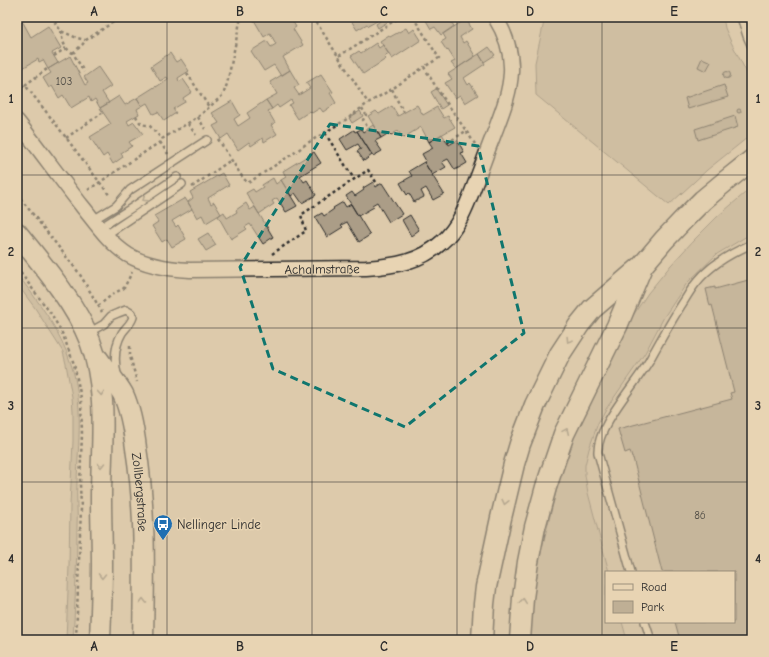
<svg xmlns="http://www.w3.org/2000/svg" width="769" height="657" viewBox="0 0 769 657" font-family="'Comic Neue',sans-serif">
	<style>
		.built { fill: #cebca0 }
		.green { fill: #bfaf95; stroke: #756d60 }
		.building { fill: #ab9d87; stroke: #2b2b2b }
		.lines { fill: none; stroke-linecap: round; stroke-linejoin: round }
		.service-casing { stroke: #2b2b2b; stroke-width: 10 }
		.minor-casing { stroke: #2b2b2b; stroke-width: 17 }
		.secondary-casing { stroke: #2b2b2b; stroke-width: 23 }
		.path { stroke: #2b2b2b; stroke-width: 2.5; stroke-dasharray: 3 3; stroke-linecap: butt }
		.service { stroke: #e8d4b3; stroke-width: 7 }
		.minor { stroke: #e8d4b3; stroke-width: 14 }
		.secondary { stroke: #e8d4b3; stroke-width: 20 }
		.oneway { stroke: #8a806f }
		.marked { fill: none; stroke: #0f766e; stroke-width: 3; stroke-dasharray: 8 5; stroke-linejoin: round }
		.grid { fill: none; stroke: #2b2b2b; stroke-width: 1; stroke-opacity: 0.55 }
		.labels { text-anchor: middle; stroke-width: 3; stroke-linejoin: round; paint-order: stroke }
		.number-label { font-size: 11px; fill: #4b4842 }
		.street-label { font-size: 13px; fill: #2b2b2b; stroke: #e8d4b3 }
		.poi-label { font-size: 13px; fill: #2b2b2b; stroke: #e8d4b3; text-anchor: start }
		.neatline { fill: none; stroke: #2b2b2b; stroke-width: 1.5 }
		.grid-label { font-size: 13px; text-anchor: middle; font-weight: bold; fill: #2b2b2b }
	</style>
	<rect width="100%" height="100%" fill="#ddcaab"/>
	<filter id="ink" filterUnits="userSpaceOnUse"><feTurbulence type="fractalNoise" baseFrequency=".025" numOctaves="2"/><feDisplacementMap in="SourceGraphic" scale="8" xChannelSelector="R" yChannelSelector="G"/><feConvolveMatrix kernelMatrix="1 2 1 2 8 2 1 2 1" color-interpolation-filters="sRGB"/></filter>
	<g filter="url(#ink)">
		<path class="built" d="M752 233V640H627L622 622H734V572H609L588 493 585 475V465L592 437 598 423 606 409 645 353 664 317 687 283 717 254Z"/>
		<path class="green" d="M545 17H723L725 28 731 42 752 83V134L707 170 669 205 536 95 535 63Z
			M752 187V233L717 254 687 283 664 317 645 353 606 409 598 423 589 449 585 465V475L588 493 609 572H606V622H622L627 640H531L532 610 537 571 543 544 558 484 567 454 579 422 630 320 648 293 671 265 693 241 717 217Z
			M17 274C39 302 60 330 71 364 84 403 78 443 77 482 76 497 78 512 77 528 77 565 75 603 73 640H66L69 566 70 505 73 441V411L72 397 66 364 63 352 58 344 35 308 17 284Z"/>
		<path class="building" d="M20 17 31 37 48 26 61 48 52 53 58 63 48 69 43 60 39 62 38 59 21 69 17 62V19Z
			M258 17H290L296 27 293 29 303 45 283 57 290 70 281 76 274 65 264 71 251 51 267 41 271 47 276 44 270 33 264 37 254 20Z
			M349 17H374L377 21 368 26 367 24 357 30Z
			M386 17 389 21 378 28 376 24Z
			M424 17H448L454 26 441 35 435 27 431 29Z
			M458 17H468L461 21Z
			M466 19 472 29 460 37 463 43 466 41 475 56 456 69 451 63 455 61 448 50 447 51 441 42 446 39 443 34Z
			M406 28 409 33 414 29 421 40 392 59 380 41 389 35 390 37Z
			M376 43 379 48 383 45 389 54 384 57 386 59 363 74 351 56 359 51 361 53Z
			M489 47 495 55 484 62 479 54Z
			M170 53 176 62 181 59 189 71 178 78 179 82 183 79 192 92 183 98 185 102 173 109 176 113 164 121 158 112 153 114 147 103 142 106 137 98 156 86V87L168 79 167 77 160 81 151 66Z
			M479 54 485 64 464 78 468 85 470 83 478 95 465 103 460 95 455 98 445 83 452 79 448 74Z
			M70 56 85 85 88 83 84 77 98 67 111 86 102 92 109 103 100 108 95 99 91 102 89 97 71 108 63 95 59 98 52 86 49 88 43 78 51 73 48 69Z
			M702 58 711 62 706 71 698 67Z
			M290 70 299 85 294 88 299 95 310 88 306 83 321 74 333 92 330 93 336 103 323 112 320 108 312 113 310 111 298 119 289 105 293 103 291 100 279 108 277 105 272 109 266 100 277 94 270 82Z
			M723.5 75a3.5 3.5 0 1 1 7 0a3.5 3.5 0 1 1-7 0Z
			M724 85 728 97 688 109 685 98Z
			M436 89 447 105 441 109 431 92Z
			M119 96 125 105 137 98 142 106 137 109 139 114 127 121 129 125 134 122 143 134 129 142 132 146 121 153 123 157 113 164 107 154 103 157 90 137 111 124 100 108Z
			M266 100 272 109 268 111 275 123 271 125 277 134 264 142 263 138 251 146 249 142 238 150 228 134 221 139 213 126 219 123 212 113 232 101 240 115 234 119 238 126 250 118 247 113Z
			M417 105 423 115 437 107 444 118 448 116 455 127 429 142 421 127 403 138 398 131 391 135 389 133 381 138 368 116 376 111 379 114 392 106 398 116Z
			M737 111a2 2 0 1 1 4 0a2 2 0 1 1-4 0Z
			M360 111 363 116 352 123 349 118Z
			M735 116 738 127 698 140 695 129Z
			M373 125 381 138 375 141 382 151 373 156 357 131 361 129 363 132Z
			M354 130 355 132 357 131 372 155 364 161 357 151 361 149 358 144 347 150 340 139Z
			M442 134 449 145 457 140 464 152 461 153 467 163 455 170 448 159 442 162 446 167 432 175 424 162 426 161 422 154 433 148 429 142Z
			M314 152 321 163 300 176 304 182 307 180 316 195 302 203 295 193 291 196 281 180 286 177 283 171Z
			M424 162 444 194 433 200 426 188 421 191 424 197 414 202 409 193 407 195 400 183 412 176 409 171Z
			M222 173 229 185 208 198 211 204 214 202 221 214 206 223 202 215 197 218 188 202 193 198 190 192Z
			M273 178 276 184 281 180 297 206 286 212 277 198 272 201 274 204 259 214 246 193 253 189 255 192 263 187 262 185Z
			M373 182 376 187 382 183 402 214 389 222 377 202 372 205 374 207 358 216 346 196 352 192 355 196 364 190 363 188Z
			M185 198 192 209 172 221 176 227 178 225 186 239 172 247 167 239 162 242 152 226 158 222 154 216Z
			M343 202 346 207 351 204 370 235 359 242 347 222 341 225 343 227 327 237 315 217 322 213 324 216 334 209 333 208Z
			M246 203 250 210 255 207 273 237 263 244 250 224 245 227 247 229 231 239 218 216 224 212 227 218 237 212 236 210Z
			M410 215 419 230 411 236 402 220Z
			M208 233 216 245 206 251 198 239Z
			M752 279V640H680L675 622H734V572H662L633 458H632L630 451 625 453 618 429 732 399 730 393 734 392 712 305 710 306 706 289 715 287V289Z"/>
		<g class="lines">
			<g class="service-casing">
				<path id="service" d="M741 17 747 36 752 47
					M93 220 116 206 130 190 207 140
					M100 228 133 207 177 177
					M106 235 182 184
					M88 333 104 324 111 316 118 313 126 310 131 313 133 317C131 324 126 327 122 333 115 345 114 360 117 374
					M631 572 598 453C596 427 635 385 649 361 660 341 671 321 684 301 688 295 691 289 696 283 710 265 731 253 752 244
					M645 622 651 640"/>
			</g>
			<g class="minor-casing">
				<g id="minor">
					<path id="s1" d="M17 121C39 149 60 178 82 206 96 223 109 243 128 255 147 266 169 269 190 270L366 268C394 266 421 262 442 242 459 227 467 205 475 184 481 169 486 154 492 139 500 117 510 95 511 72 512 52 505 33 495 17"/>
				</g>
			</g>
			<g class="secondary-casing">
				<g id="secondary">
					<path d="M17 233C42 264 75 303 90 341 109 390 101 446 101 497 101 520 102 542 102 564 102 589 101 615 100 640"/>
					<path id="s2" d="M98 359C106 371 116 382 123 394 130 409 134 432 136 448 146 511 144 576 143 640"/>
					<path d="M482 640 484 604 486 587 501 518 514 464 520 444 535 405 560 354 579 325 592 309 642 266 664 240 685 218 703 200 727 180 752 160"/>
					<path d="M520 640 523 598 528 562 535 527 546 487 564 434 617 326 641 269"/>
				</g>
			</g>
			<path class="path" d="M51 17 61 31 77 38 85 40
				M313 17 368 103
				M413 17 439 58 424 67
				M61 31C62 40 64 49 73 53L84 72
				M73 53 82 45 86 40 121 17
				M54 56 66 48
				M339 56 400 17
				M187 73 209 107
				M25 85 47 69
				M392 89C396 97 399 105 404 112
				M17 90 25 85 55 123 110 196
				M362 108 366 115 363 120 368 128
				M136 116C137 118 139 122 142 124 144 125 147 125 149 125L162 139
				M198 117 205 129
				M188 124 196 135
				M325 133 354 179
				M66 138 102 113
				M218 139 243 178 248 183 297 151 306 144 347 119 368 103 392 89 424 67 436 87 475 144
				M160 142 168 154
				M447 143 466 131
				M192 187 231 160
				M88 190 160 142 162 139 198 117 223 95 227 84 241 17
				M17 194 79 273 85 283 102 312
				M272 254 306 231 301 215 368 170 378 185
				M17 268 52 315 63 335 74 364 81 398 82 434 80 484 81 508 76 640
				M98 306 113 294 124 288 132 272
				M130 346V356L137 382"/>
			<use href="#service" class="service"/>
			<use href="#minor" class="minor"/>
			<use href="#secondary" class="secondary"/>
		</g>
		<defs><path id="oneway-chevron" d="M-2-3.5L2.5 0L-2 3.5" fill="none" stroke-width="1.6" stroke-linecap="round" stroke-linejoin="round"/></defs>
		<g class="oneway">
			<use href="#oneway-chevron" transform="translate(145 199) rotate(146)"/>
			<use href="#oneway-chevron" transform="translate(569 340) rotate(122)"/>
			<use href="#oneway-chevron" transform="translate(101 393) rotate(86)"/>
			<use href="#oneway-chevron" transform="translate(566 431) rotate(-66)"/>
			<use href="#oneway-chevron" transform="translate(101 465) rotate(91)"/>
			<use href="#oneway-chevron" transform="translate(505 502) rotate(103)"/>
			<use href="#oneway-chevron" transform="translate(102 576) rotate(91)"/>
			<use href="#oneway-chevron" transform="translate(143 601) rotate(-90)"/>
			<use href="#oneway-chevron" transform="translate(523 601) rotate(-84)"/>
		</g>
	</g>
	<path d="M0 0H769V657H0ZM330 124 478 146 524 333 405 427 273 369 240 267Z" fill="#ddcaab" fill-opacity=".55" fill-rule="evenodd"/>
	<path class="marked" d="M330 124 478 146 524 333 405 427 273 369 240 267Z"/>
	<path class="grid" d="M167 17V640M312 17V640M457 17V640M602 17V640M17 175H752M17 328H752M17 482H752"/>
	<defs>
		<g id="bus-pin" transform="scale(1)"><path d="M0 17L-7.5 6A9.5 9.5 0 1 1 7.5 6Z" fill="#1f6fb2" stroke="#e8d4b3"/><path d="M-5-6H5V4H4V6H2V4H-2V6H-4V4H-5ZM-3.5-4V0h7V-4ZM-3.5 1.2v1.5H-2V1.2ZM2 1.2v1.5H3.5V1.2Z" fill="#fff"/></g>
	</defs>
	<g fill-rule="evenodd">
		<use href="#bus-pin" x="163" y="524"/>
	</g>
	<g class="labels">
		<g class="number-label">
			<text x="64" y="85">103</text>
			<text x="700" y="519">86</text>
		</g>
		<g class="street-label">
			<text dy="5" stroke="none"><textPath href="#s1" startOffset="371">Achalmstraße</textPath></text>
			<text dy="5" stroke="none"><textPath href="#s2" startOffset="143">Zollbergstraße</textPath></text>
		</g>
		<g class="poi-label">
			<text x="177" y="529">Nellinger Linde</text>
		</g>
	</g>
	<rect width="769" height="657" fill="none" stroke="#e8d4b3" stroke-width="44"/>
	<rect x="605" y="571" width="130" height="52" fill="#e8d4b3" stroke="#9c907d"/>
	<rect x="613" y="584" width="20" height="6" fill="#e8d4b3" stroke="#9c907d"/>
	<text x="641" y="591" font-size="12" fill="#2b2b2b">Road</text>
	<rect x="613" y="601" width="20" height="12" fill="#bfaf95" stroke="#9c907d"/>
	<text x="641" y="611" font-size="12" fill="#2b2b2b">Park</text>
	<rect x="22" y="22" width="725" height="613" class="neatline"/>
	<g class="grid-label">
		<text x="94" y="16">A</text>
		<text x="240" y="16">B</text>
		<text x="384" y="16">C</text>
		<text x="530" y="16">D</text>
		<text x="674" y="16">E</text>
		<text x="11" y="103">1</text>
		<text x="758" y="103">1</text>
		<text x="11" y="256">2</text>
		<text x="758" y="256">2</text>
		<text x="11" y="410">3</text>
		<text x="758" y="410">3</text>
		<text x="11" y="563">4</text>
		<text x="758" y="563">4</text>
		<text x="94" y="651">A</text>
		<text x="240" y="651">B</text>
		<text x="384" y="651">C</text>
		<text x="530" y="651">D</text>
		<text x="674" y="651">E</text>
	</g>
</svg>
